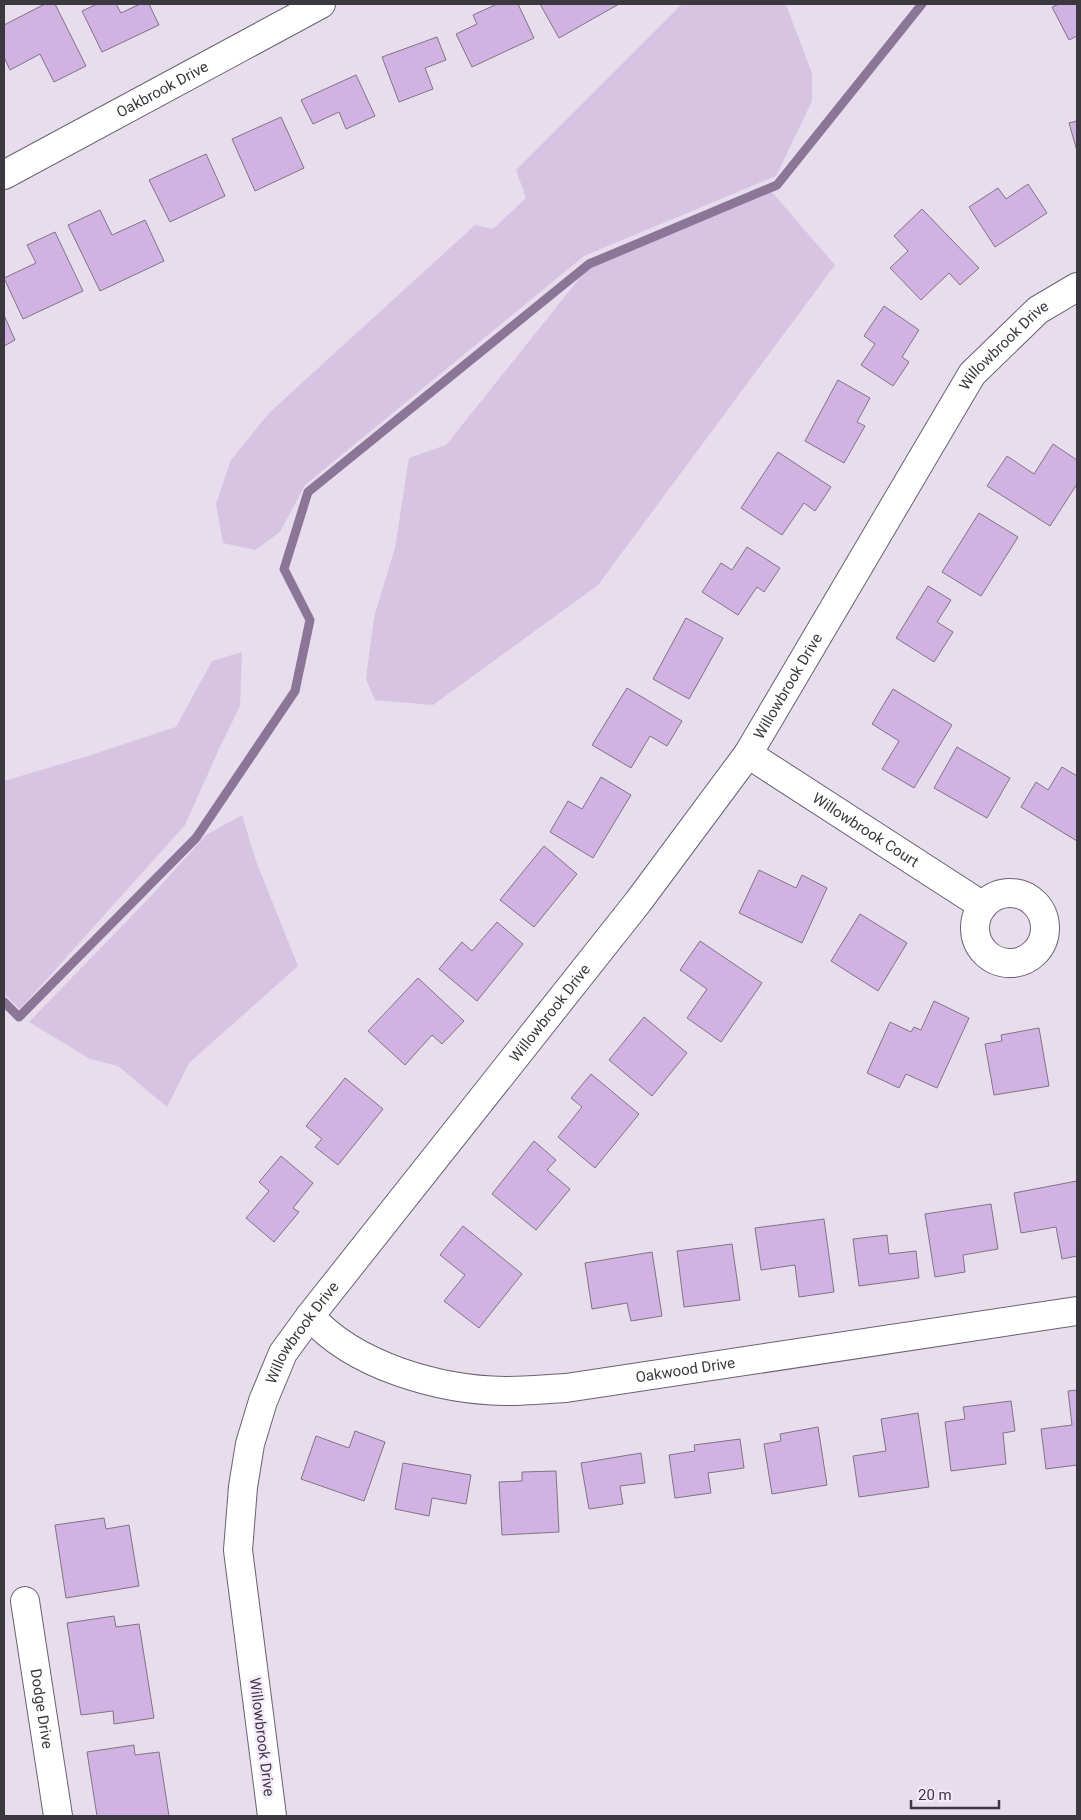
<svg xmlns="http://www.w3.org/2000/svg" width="1081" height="1820" viewBox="0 0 1081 1820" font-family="Roboto,sans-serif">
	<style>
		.green { fill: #d7c4e2 }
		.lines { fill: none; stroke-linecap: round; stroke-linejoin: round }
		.stream { stroke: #8c7698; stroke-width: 9 }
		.building { fill: #d1b2e2; stroke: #7f7584 }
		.minor-casing { stroke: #6b6270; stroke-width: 30 }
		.minor { stroke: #fff; stroke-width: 28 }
		.labels { text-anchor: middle; stroke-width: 5; stroke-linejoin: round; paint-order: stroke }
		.street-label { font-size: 15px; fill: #3c383f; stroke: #f5eafb }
	</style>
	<rect width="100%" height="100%" fill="#e7dded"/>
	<path class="green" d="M682 4 786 5 812 73V101L776 176 584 256 305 485 280 532 255 550 223 543 216 504 231 460 269 413 475 225 493 229 526 198 516 170Z
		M770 190 835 265 598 585 433 705 375 700 366 679 374 617 395 548 409 458 446 445 586 270Z
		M242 652 240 706 219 749 185 825 20 1009 4 994V781L88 756 176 727 212 661Z
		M242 815 256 861 298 966 189 1063 167 1107 118 1066 90 1059 29 1022 153 894 206 835Z"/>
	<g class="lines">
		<path class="stream" d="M4 1002 19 1017 196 838 295 691 310 620 284 569 308 492 589 264 777 185 922 4"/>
	</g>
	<path class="building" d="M45 4H55L86 66 54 82 40 54 10 70 4 57V25Z
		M97 4H116L121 13 140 4H149L159 25 102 52 82 11Z
		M497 4H518L534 38 472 67 456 34 477 24 473 15Z
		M540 4H619L559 38Z
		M1059 4H1077V36L1069 40 1052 7Z
		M437 37 446 60 425 68 433 89 399 102 382 57Z
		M356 75 375 116 346 129 339 112 313 124 301 100Z
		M281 117 304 168 255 191 232 139Z
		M1077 121V151L1069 123Z
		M206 154 225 196 170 222 149 180Z
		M1028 184 1047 213 995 247 969 207 998 188 1006 199Z
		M922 209 979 268 960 285 949 273 921 300 890 268 908 251 894 236Z
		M100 210 112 235 145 220 164 261 100 291 68 225Z
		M55 232 83 291 23 319 4 278 36 263 27 245Z
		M884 306 919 330 902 357 909 362 893 386 861 365 875 344 864 336Z
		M4 315 15 340 4 346Z
		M838 380 870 398 857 422 865 426 844 463 805 441Z
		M1053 444 1077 460V484L1050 526 987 486 1007 456 1034 474Z
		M778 452 831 487 815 511 804 503 782 535 741 508Z
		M979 513 1018 537 981 596 942 572Z
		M747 547 780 568 764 592 757 587 738 615 702 592 721 563 732 570Z
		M928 586 951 600 937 622 953 632 934 662 896 638Z
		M686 618 723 638 689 699 653 679Z
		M627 688 682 721 667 746 650 736 631 768 592 745Z
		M893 689 952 725 914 788 882 769 899 741 872 724Z
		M957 747 1010 778 987 818 934 788Z
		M1062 767 1077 776V841L1021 807 1036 782 1048 790Z
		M601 777 631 795 593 858 550 832 568 801 582 809Z
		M544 846 577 874 534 927 500 900Z
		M759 870 796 888 802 875 827 888 802 943 739 913Z
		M860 914 907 943 878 991 831 961Z
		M497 922 523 944 477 1001 439 969 462 942 472 951Z
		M700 941 762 983 721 1042 687 1018 707 989 680 970Z
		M418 978 464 1021 442 1044 432 1035 405 1065 368 1031Z
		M934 1001 969 1018 937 1088 906 1074 899 1088 867 1073 890 1022 911 1032 914 1027 921 1030Z
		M644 1017 687 1053 652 1096 609 1060Z
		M1039 1028 1049 1086 994 1095 985 1044 1002 1041 1001 1035Z
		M591 1074 639 1114 595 1168 558 1137 582 1107 571 1098Z
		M345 1078 383 1109 338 1165 315 1147 322 1139 306 1126Z
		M534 1141 556 1160 547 1170 570 1189 536 1230 492 1194Z
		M281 1156 313 1183 293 1208 299 1212 274 1242 246 1218 269 1191 259 1182Z
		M1077 1181V1256L1062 1259 1056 1227 1021 1233 1014 1193Z
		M991 1204 998 1249 963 1255 965 1272 935 1277 925 1214Z
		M824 1219 834 1292 799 1297 795 1265 761 1270 755 1228Z
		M463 1226 522 1274 479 1328 444 1301 465 1275 440 1255Z
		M887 1235 889 1254 916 1251 919 1278 859 1286 853 1239Z
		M732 1244 740 1300 684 1307 677 1251Z
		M652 1252 662 1316 631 1321 627 1303 592 1309 585 1263Z
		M1077 1390V1465L1046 1469 1041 1429 1072 1425 1068 1391Z
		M1011 1401 1015 1431 1003 1433 1006 1464 951 1471 945 1422 965 1419 963 1407Z
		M918 1413 929 1487 859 1497 853 1456 886 1451 881 1419Z
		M818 1427 827 1485 772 1494 764 1444 781 1441 780 1434Z
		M355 1431 385 1442 364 1501 301 1479 316 1436 349 1448Z
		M740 1439 744 1468 708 1473 711 1493 675 1498 669 1455 695 1451 694 1445Z
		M641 1453 645 1483 620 1486 623 1504 589 1509 581 1463Z
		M403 1463 471 1475 466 1504 432 1498 429 1516 395 1509Z
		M556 1471 559 1532 502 1535 499 1482 522 1481V1472Z
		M104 1518 106 1529 129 1525 139 1586 66 1598 55 1525Z
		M114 1616 116 1627 139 1624 154 1718 114 1724 113 1711 81 1715 67 1623Z
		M134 1745 135 1755 159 1752 169 1816H97L87 1752Z"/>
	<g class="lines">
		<g class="minor-casing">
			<g id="minor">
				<path id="s1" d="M4 175 321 4"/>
				<path id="s2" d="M748 754 983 906"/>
				<circle cx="1010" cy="928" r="35"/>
				<path id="s3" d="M310 1316C354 1366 439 1390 505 1391 525 1391 546 1389 566 1388L1077 1311"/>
				<path id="s4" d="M25 1601 58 1816"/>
				<path id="s5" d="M272 1816 238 1550 243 1487 250 1444 263 1401 283 1353 310 1316 638 902 748 754 972 374 1038 310 1077 287"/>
			</g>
		</g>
		<use href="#minor" class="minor"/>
	</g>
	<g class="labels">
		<g class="street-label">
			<text dy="5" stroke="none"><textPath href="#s1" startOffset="180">Oakbrook Drive</textPath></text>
			<text dy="5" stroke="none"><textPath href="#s5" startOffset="1714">Willowbrook Drive</textPath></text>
			<text dy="5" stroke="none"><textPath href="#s5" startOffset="1309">Willowbrook Drive</textPath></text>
			<text dy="5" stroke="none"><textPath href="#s2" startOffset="140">Willowbrook Court</textPath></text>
			<text dy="5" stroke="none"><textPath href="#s5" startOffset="904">Willowbrook Drive</textPath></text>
			<text dy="5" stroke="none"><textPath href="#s5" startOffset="499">Willowbrook Drive</textPath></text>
			<text dy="5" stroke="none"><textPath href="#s3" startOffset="396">Oakwood Drive</textPath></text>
			<text dy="5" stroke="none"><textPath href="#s4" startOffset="109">Dodge Drive</textPath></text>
			<text transform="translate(262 1737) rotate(83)" y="5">Willowbrook Drive</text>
		</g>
	</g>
	<rect width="1081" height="1820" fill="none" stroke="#3c383f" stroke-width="10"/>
	<path d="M911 1800v8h88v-8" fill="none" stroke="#3c383f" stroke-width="2.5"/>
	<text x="918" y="1800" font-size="15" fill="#3c383f" stroke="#f5eafb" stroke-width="4" paint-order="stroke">20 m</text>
</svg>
